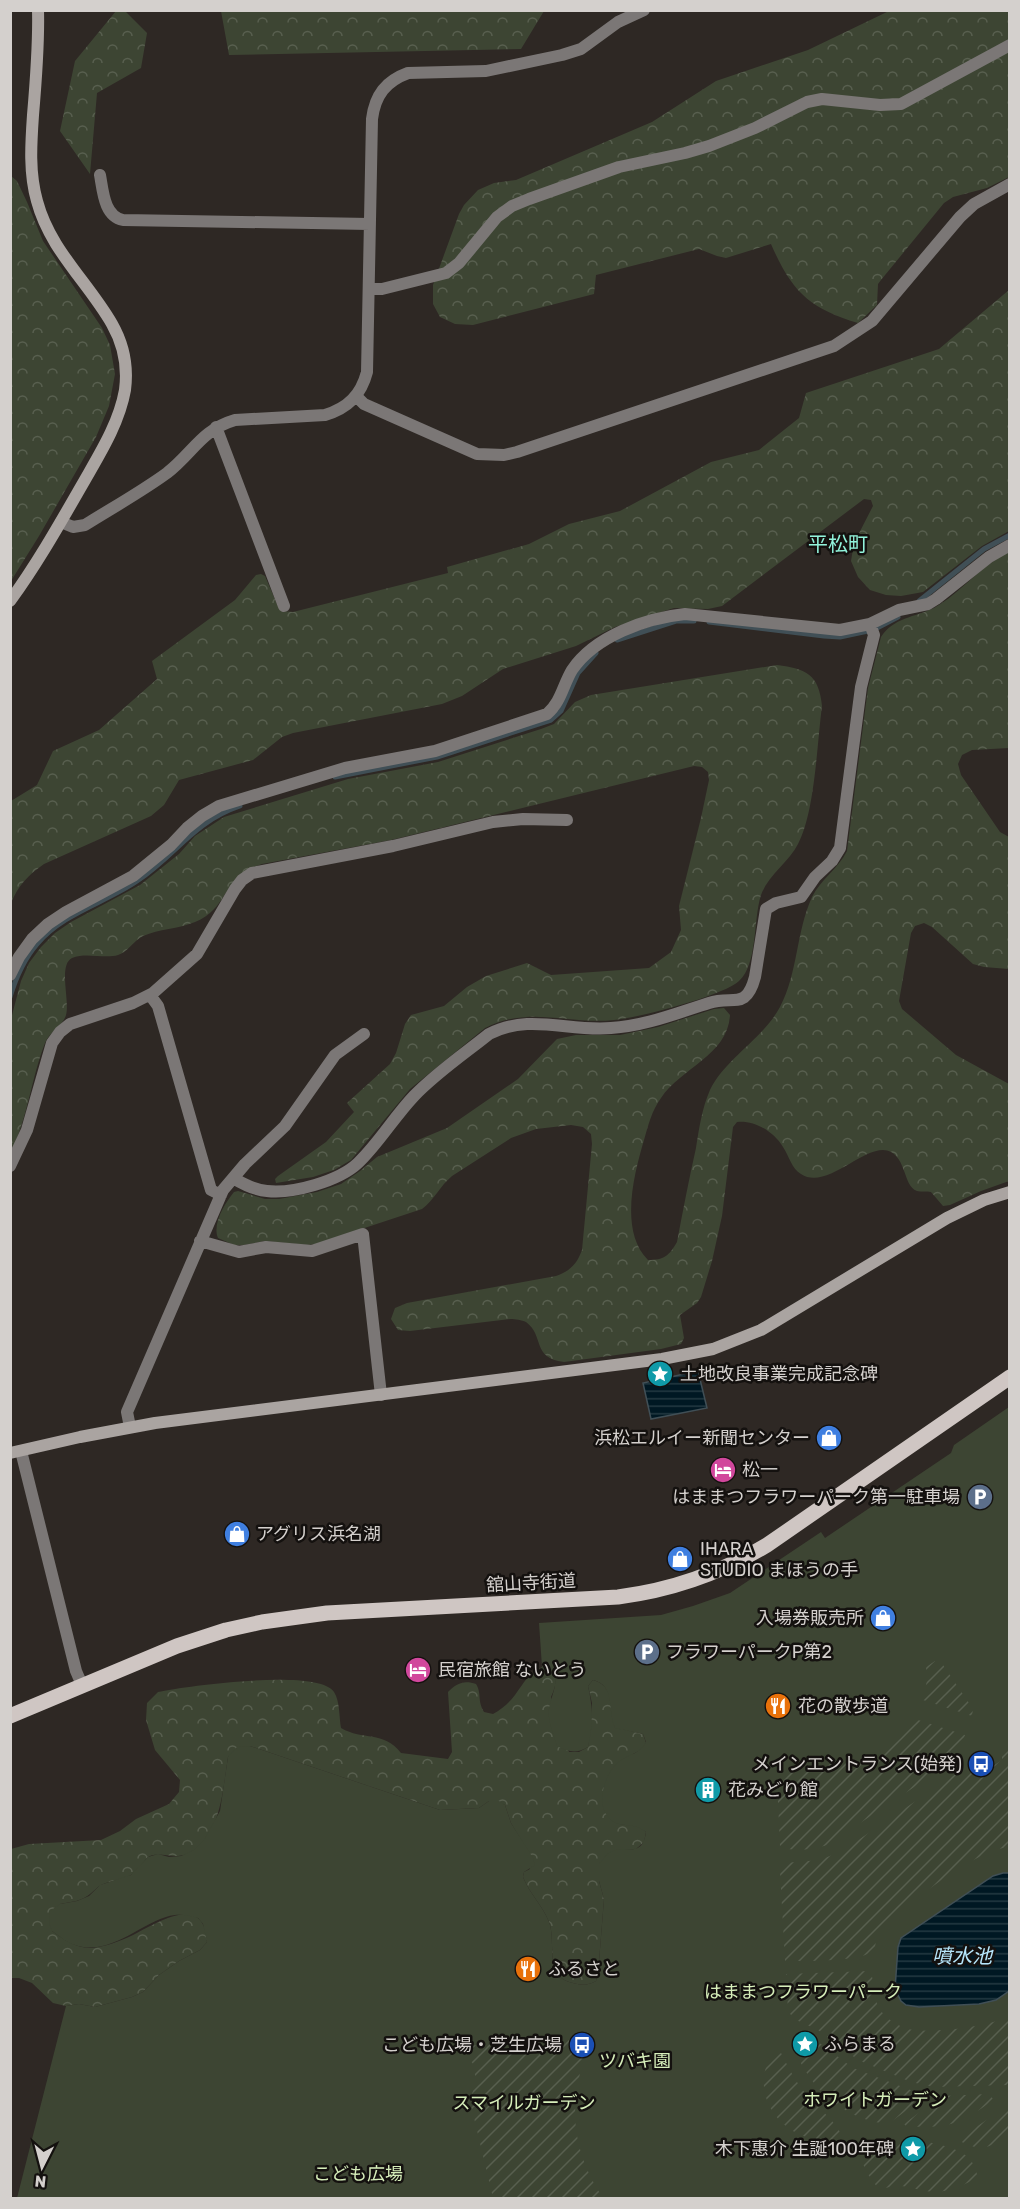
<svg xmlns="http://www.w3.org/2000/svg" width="1020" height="2209" viewBox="0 0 1020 2209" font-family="Rubik,'Noto Sans JP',sans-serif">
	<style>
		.forest { fill: url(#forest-crowns) }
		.park { fill: #3d4533 }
		.garden { fill: url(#garden-furrows) }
		.water { fill: url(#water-rules); stroke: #404f56; stroke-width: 1.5 }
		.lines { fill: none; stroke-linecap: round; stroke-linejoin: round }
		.stream { stroke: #404f56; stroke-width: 5 }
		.street { stroke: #7b7776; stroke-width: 12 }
		.secondary { stroke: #aaa4a1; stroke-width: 12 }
		.primary { stroke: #cfc6c3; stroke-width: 15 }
		.labels { text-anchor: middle; stroke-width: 5; stroke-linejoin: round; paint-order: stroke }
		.poi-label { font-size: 18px; fill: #d4d0cd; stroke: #14110f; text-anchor: start }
		.street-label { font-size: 18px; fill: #d4d0cd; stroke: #14110f }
		.park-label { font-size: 18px; fill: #d6eeba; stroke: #14110f }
		.neighbourhood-label { font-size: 20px; fill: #92f4dc; stroke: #14110f }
		.water-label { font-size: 20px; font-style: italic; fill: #b7e7fc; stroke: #14110f }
	</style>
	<defs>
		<pattern id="forest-crowns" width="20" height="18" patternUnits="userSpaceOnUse" patternTransform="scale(1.5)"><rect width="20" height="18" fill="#3d4533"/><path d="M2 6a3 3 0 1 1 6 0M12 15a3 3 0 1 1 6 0" fill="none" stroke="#585f4f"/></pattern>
		<pattern id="garden-furrows" width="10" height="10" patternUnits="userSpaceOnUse" patternTransform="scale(1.5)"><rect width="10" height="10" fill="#3d4533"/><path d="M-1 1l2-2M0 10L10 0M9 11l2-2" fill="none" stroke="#585f4f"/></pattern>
		<pattern id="water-rules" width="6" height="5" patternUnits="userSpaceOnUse" patternTransform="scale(1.5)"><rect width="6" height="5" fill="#001823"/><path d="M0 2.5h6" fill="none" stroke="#243942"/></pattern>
	</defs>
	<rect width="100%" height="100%" fill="#2e2824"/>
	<path class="forest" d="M116 11H125L147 33 141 68 97 93 90 174 60 131 75 61Z
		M221 11V10L544 11 521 49 229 55Z
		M889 11H1009V177L987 188 953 197 944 203 881 280 878 284 877 305 858 323C809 308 792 292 771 244L726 258 717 256 699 249 596 275 594 294 473 325 455 324 440 317 433 304V285L459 214 464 205 478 190 494 183 516 180 652 122 716 81 808 50Z
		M11 176 17 181 27 202 43 241 102 328 110 345 115 374 109 406 96 437 39 536 11 581Z
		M1009 290V531L982 546 923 592 901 596 886 595 870 590 858 577 851 561 854 543 873 506 871 500 864 499 722 606 708 609 674 608 615 627 576 646 503 669 462 696 442 704 293 733 282 737 253 760 179 780 164 805 151 816 44 864C28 875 18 886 11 903V801L37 785 53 751 99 730 157 679 152 661 235 600 256 575 261 574 265 576 277 604 283 611 293 612 448 573 447 567 529 544 569 524 620 511 711 462 759 450 799 418 806 393 939 349Z
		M1009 552V748L972 750 962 755 958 764 961 775 1000 832 1009 837V969L984 967 973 964 932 927 924 923 915 926 911 933 899 1001 902 1009 956 1055 1009 1084V1181L981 1191 950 1205 943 1206 931 1192C927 1191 921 1192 917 1191 902 1186 907 1151 883 1150 859 1150 825 1190 801 1174 792 1169 789 1156 783 1147 774 1132 755 1120 737 1122L733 1127 722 1216 712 1261 701 1297 697 1303 680 1315 684 1338 681 1344 661 1349 564 1362C531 1358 545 1336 526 1322 522 1320 515 1319 511 1319L410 1331 398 1330 391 1319 395 1308 407 1303 556 1276C570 1271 577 1264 582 1250L592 1144 591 1134 583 1127 571 1125 536 1129 511 1138 452 1176C440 1186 434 1200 422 1209L316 1244 307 1245 265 1241 244 1245H234L218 1238C212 1224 225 1203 234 1192L238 1191 265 1199H279L317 1192 341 1184 360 1171 377 1157 447 1128 518 1079 557 1039 576 1035H620L658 1027 714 1009 724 1008 730 1015C728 1055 681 1068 661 1098 652 1110 648 1126 644 1140 634 1174 619 1231 648 1260 664 1260 669 1256 677 1242 683 1210 689 1179 696 1148 699 1129 702 1108 710 1090 726 1058 763 1039 780 1007 798 973 796 932 812 897 821 879 838 869 847 851L868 688 881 637C893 618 915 617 934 608 961 593 981 565 1009 552Z
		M777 665C806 669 819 674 822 706 817 743 815 812 798 844 789 862 768 875 761 895 753 919 758 964 739 981 723 996 637 1018 614 1020 568 1025 530 1005 485 1028L410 1089 351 1160 334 1170 313 1177 276 1183 275 1179 278 1176 326 1142 354 1112 347 1103 390 1064 396 1053 405 1024 411 1015 444 1006 467 987 486 976 527 963 551 975 649 968 671 952 681 930 679 906 701 818 709 780 708 772 702 767 694 766 391 840 262 864C222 876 229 909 195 922 178 929 159 929 143 936 133 941 128 952 118 955 104 959 86 952 72 958 58 965 70 1001 66 1015 63 1026 49 1032 45 1043 31 1079 28 1117 11 1152V1019L21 981 29 963 41 947 55 933 71 922 140 885 179 854 195 836 224 817 348 779 438 762 541 729 554 724 575 702 591 695Z
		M542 1667C560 1671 557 1684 551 1697L569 1752H579L588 1747 592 1703 588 1686 593 1680C614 1685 612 1710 615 1727L643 1734 646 1743 643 1749 633 1754 619 1824 638 1825 646 1832 644 1842 636 1849 624 1850 599 1881 604 1899 598 1974 596 1981C587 1986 582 1985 573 1983 543 1977 557 1943 549 1922 543 1906 529 1893 523 1877L524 1872 530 1869 521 1840 511 1823 505 1805 489 1801 479 1808 440 1810 250 1746 228 1757C223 1788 220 1852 178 1856 168 1857 155 1851 147 1858 142 1864 138 1871 131 1875 122 1881 110 1880 101 1885 97 1887 94 1891 90 1894 82 1901 71 1902 60 1904L52 1931C63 1939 76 1948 90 1948 102 1948 120 1941 131 1936 154 1925 204 1890 207 1942L200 1950 179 1961 159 1975 143 1992 132 1997 95 2007 79 2004 66 2006 53 2003 32 1983 19 1978H11V1849L29 1844 101 1840 120 1831 136 1819 169 1804 179 1792 180 1780 155 1750 146 1720 147 1703 158 1692C187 1686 318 1668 334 1692 340 1701 339 1717 341 1728 363 1741 383 1730 401 1753L448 1759 452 1752 448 1692C457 1683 464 1680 476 1684 482 1694 477 1700 484 1712L493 1714C502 1709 509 1703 515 1695 524 1683 528 1673 542 1667Z"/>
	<path class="park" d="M1009 1407V2198H17L66 2006 79 2004 95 2007 132 1997 143 1992 159 1975 179 1961 200 1950 207 1942 203 1924 198 1918C190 1916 183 1914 175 1915 145 1918 112 1958 75 1945 67 1943 59 1936 52 1931L49 1923 50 1911 60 1904 77 1901 89 1896 100 1885 131 1875 148 1857 158 1854 169 1857 181 1856 194 1850 204 1840 220 1811 228 1757 237 1747 250 1746 440 1810 479 1808 489 1801H499L505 1805 511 1823 533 1858 535 1865 524 1872 523 1877C529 1893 543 1906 549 1922 557 1943 543 1977 573 1983 582 1985 587 1986 596 1981L598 1974 604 1899 599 1881V1864C602 1861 605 1856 609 1853 625 1843 642 1860 646 1832 632 1821 623 1829 611 1820 594 1806 604 1773 620 1761 629 1754 640 1754 646 1742L643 1734 615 1728C607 1710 616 1686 593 1680L588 1686C593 1707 593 1726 588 1747 576 1754 569 1752 557 1746 554 1736 550 1726 549 1717 546 1699 569 1673 542 1667L539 1623 661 1615 693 1606 730 1593 821 1532 825 1538 951 1453 954 1445Z"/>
	<path class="garden" d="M935 1661 941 1662 973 1709 972 1716 923 1700 927 1680 926 1667Z
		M915 1719 965 1735 959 1755 952 1762 827 1845C814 1849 791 1853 780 1846L777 1781 807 1759C848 1771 893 1758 915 1719Z
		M1002 1746 1009 1749V1847C972 1852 925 1894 893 1915 887 1922 880 1929 877 1938 875 1942 876 1948 873 1951 860 1962 804 1961 785 1961L780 1871 784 1863 820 1860 842 1851 960 1771 967 1769 972 1773 987 1770 1002 1760Z
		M870 1971C875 1979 871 1996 881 2011 887 2019 898 2026 908 2029 931 2034 988 2027 1009 2016V2085L934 2087 911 2082 858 2060 818 2030 794 2019 788 2011 786 1974Z
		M796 2031 813 2038 853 2068 921 2094 922 2099 888 2124C841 2120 802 2082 791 2037V2034Z
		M571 2034 579 2035 585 2041C584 2060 578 2078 576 2097 572 2134 582 2167 603 2198H493L470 2101 476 2080 473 2064 465 2053 444 2049Z
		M777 2047 779 2049C787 2064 794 2080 806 2094 817 2107 831 2117 840 2132L838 2138C797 2149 753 2109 766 2067 768 2059 770 2052 777 2047Z
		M989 2094 993 2099 991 2102C957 2125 948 2129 906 2126L904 2124 941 2096Z
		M1009 2105V2134C986 2150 983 2152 957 2140L958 2135 979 2125Z
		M898 2138C920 2141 950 2143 968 2157 974 2163 976 2170 978 2178 965 2184 952 2191 937 2192 914 2192 905 2180 880 2190 852 2158 857 2144 898 2138Z"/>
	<path class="water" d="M698 1371 707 1408 651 1419 643 1383Z
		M1003 1873H1009V1991L996 2000 979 2004 919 2007 906 2005 901 2001 895 1989 898 1947 901 1938 993 1876Z"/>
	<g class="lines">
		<path class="stream" d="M919 601 984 549 1010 535
			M709 622 824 636 840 637 868 631
			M877 628 898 617
			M617 640 676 621H694
			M335 777 437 757 551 720 561 711 578 673 596 653
			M10 997C16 977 24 959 37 944 63 913 105 903 137 881 177 854 193 822 240 806"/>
		<path class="street" d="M100 175C103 191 104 216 123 220L370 224
			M369 289H382L446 273 459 263 497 217 512 206 529 199 619 167 685 153 709 146 755 128 807 102 822 99 880 105 901 104 1010 45
			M356 396 364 404 477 454 504 455 517 452 834 346 872 321 960 217 974 204 1010 184
			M216 427 284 606
			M61 522 73 527 85 525C112 508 141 492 167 473 193 453 201 430 235 420L325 415C348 408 361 395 367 372L372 119C375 95 386 81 408 73L486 71 562 55 581 49 618 22 644 10
			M10 975 19 957 32 939 48 924 66 912 133 876 171 845 187 828 202 816 219 806 345 768 435 751 547 714C561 702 563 685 572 670 595 636 646 618 685 614L840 630 870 624 899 610 928 604 936 599 989 557 1010 545
			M150 995 158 1006 211 1190 221 1195
			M10 1166 27 1130 52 1043 60 1032 70 1024 133 1003 153 993 197 954 235 889 242 880 252 873 393 846 493 822 523 819 567 820
			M233 1178C243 1184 254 1190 267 1191 293 1194 339 1181 358 1163 379 1143 394 1117 414 1096 436 1073 464 1054 489 1034 529 1013 569 1032 611 1028 645 1026 677 1013 709 1003 733 995 746 1011 755 977L766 909 776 903 801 897 815 877 832 861 840 848 861 687 874 635 870 624
			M200 1241 239 1252 266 1247 312 1251 363 1234 381 1395
			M130 1427 127 1412 223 1190 245 1164 285 1126 335 1055 364 1034
			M21 1451 76 1671 82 1685"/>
		<path class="secondary" d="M10 601C37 564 59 525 82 485 99 455 119 424 125 390 128 367 124 345 112 324 88 282 50 250 37 201 29 173 31 144 33 115 36 80 39 45 38 10
			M10 1453 80 1437 155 1423 662 1359 713 1349 761 1330 947 1218 984 1200 1010 1192"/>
		<path class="primary" d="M10 1716 177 1646 226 1630 262 1622 327 1613 618 1597C673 1590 721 1573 767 1545L1010 1377"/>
	</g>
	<defs>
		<g id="sight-disc" transform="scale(1.35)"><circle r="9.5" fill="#0f9aa8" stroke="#14110f"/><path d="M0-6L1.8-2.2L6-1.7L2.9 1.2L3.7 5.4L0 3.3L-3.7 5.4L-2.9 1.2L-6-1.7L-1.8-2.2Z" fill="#fff"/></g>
		<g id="shop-disc" transform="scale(1.35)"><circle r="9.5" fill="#3f7fe0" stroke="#14110f"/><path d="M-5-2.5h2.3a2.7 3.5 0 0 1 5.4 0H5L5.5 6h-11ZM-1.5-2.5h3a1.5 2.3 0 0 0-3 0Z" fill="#fff"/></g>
		<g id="hotel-disc" transform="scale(1.35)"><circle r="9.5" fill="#d1479c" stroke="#14110f"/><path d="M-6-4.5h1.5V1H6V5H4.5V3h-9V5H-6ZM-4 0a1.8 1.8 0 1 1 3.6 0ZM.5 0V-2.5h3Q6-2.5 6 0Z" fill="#fff"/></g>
		<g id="parking-disc" transform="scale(1.35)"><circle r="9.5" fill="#5c6f8a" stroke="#14110f"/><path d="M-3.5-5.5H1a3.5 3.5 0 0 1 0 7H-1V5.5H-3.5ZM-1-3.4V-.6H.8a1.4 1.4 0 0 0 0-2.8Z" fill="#fff"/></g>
		<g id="restaurant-disc" transform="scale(1.35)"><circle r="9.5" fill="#e8710a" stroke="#14110f"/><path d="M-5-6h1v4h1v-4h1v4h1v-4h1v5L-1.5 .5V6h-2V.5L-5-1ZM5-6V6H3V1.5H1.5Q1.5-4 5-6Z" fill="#fff"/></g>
		<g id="bus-disc" transform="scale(1.35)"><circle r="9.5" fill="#1a4fb4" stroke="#14110f"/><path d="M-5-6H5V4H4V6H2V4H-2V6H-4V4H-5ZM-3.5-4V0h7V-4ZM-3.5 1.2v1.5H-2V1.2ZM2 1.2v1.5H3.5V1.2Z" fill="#fff"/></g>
		<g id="building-disc" transform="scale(1.35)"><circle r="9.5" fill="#0f9aa8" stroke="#14110f"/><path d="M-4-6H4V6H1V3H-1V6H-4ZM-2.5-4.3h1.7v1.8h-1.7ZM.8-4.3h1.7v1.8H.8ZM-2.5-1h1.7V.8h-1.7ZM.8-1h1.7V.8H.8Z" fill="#fff"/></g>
	</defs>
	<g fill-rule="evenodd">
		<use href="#sight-disc" x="660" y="1374"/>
		<use href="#shop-disc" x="829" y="1438"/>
		<use href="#hotel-disc" x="723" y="1470"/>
		<use href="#parking-disc" x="980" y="1497"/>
		<use href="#shop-disc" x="237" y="1534"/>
		<use href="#shop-disc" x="680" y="1559"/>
		<use href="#shop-disc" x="883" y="1618"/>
		<use href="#parking-disc" x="647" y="1652"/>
		<use href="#hotel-disc" x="418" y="1670"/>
		<use href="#restaurant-disc" x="778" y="1706"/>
		<use href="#bus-disc" x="981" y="1764"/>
		<use href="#building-disc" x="708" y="1790"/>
		<use href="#restaurant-disc" x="528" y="1969"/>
		<use href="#sight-disc" x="805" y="2044"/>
		<use href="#bus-disc" x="582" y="2045"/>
		<use href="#sight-disc" x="913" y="2149"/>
	</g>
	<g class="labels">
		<g class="poi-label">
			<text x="680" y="1380">土地改良事業完成記念碑</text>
			<text x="810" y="1444" text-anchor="end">浜松エルイー新聞センター</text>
			<text x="742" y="1476">松一</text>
			<text x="960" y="1503" text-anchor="end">はままつフラワーパーク第一駐車場</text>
			<text x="256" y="1540">アグリス浜名湖</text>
			<text x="700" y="1555">IHARA<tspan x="700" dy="21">STUDIO まほうの手</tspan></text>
			<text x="864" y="1624" text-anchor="end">入場券販売所</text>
			<text x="666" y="1658">フラワーパークP第2</text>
			<text x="438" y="1676">民宿旅館 ないとう</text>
			<text x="798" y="1712">花の散歩道</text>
			<text x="962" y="1770" text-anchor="end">メインエントランス(始発)</text>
			<text x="728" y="1796">花みどり館</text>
			<text x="548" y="1975">ふるさと</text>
			<text x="824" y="2050">ふらまる</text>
			<text x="562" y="2051" text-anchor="end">こども広場・芝生広場</text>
			<text x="894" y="2155" text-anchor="end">木下惠介 生誕100年碑</text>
		</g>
		<g class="street-label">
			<text transform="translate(531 1583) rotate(-3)" y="6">舘山寺街道</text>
		</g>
		<g class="park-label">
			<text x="803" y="1998">はままつフラワーパーク</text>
			<text x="635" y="2067">ツバキ園</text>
			<text x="875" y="2106">ホワイトガーデン</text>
			<text x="524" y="2109">スマイルガーデン</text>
			<text x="358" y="2180">こども広場</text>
		</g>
		<g class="neighbourhood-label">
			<text x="838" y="551">平松町</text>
		</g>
		<g class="water-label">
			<text x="962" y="1963">噴水池</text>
		</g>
	</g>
	<rect width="1020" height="2209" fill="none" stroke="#d4d0cd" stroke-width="24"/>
	<g transform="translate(42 2167) rotate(186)" stroke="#14110f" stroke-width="4.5" paint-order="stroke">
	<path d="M0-4.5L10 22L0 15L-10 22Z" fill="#d4d0cd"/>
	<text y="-9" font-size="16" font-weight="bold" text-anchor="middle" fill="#d4d0cd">N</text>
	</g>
</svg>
